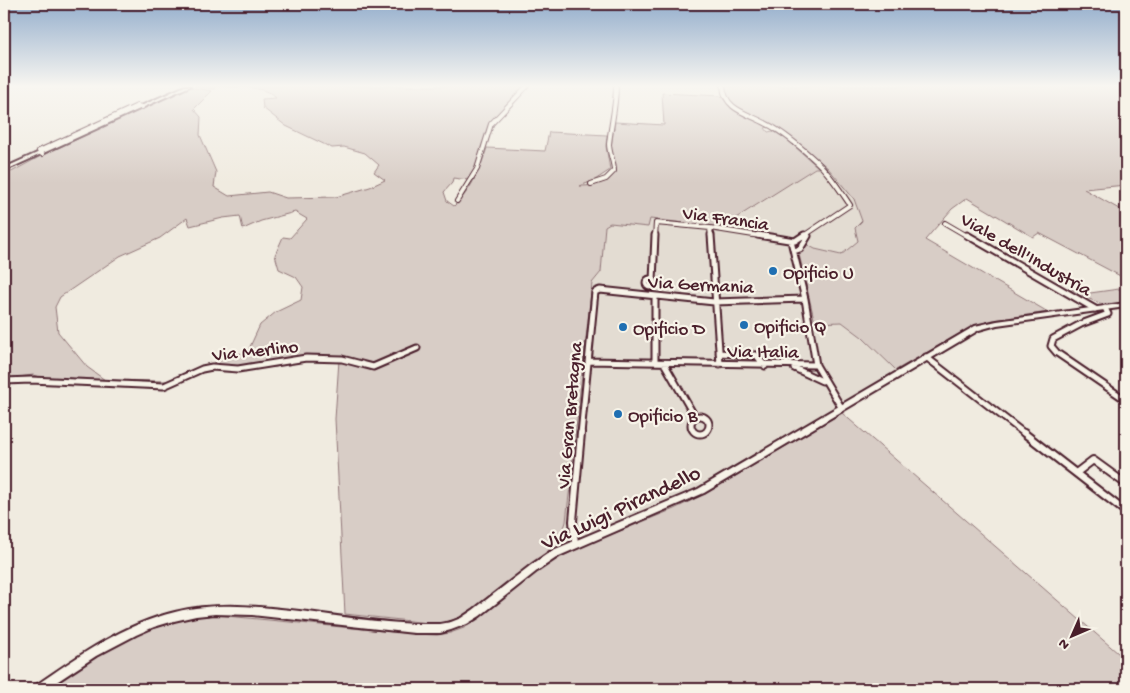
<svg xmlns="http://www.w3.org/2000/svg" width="1130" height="693" viewBox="0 0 1130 693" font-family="'Gochi Hand',sans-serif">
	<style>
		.built { fill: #e3dcd2 }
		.green { fill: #d8cdc6; stroke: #917678 }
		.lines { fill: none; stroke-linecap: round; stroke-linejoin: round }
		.minor-far2-casing { stroke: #4a1f2b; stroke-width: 6 }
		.minor-far1-casing { stroke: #4a1f2b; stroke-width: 9 }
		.minor-casing { stroke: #4a1f2b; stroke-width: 10 }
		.tertiary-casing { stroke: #4a1f2b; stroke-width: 4 }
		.minor-far2 { stroke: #f7f3e8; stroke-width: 4 }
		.minor-far1 { stroke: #f7f3e8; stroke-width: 5 }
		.minor { stroke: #f7f3e8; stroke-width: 6 }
		.tertiary { fill: #f7f3e8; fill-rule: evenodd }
		.poi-dot { fill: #1f6fb2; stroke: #f7f3e8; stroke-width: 2 }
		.labels { text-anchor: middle; stroke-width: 4.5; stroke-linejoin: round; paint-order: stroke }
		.street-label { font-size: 19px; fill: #4a1f2b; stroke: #f7f3e8 }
		.poi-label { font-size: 19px; fill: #4a1f2b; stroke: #f7f3e8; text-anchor: start }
		.near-street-label { font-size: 22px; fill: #4a1f2b; stroke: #f7f3e8 }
	</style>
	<rect width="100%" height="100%" fill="#f0ebe0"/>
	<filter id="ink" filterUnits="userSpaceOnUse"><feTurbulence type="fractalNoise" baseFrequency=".02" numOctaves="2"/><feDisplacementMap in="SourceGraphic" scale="10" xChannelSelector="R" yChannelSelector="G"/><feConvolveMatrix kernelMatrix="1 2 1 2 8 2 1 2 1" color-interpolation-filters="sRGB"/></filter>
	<g filter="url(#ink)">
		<path class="built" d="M815 168H828L854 199 862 221 858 241 841 255 815 249 806 244 815 323 842 322 862 337 899 373 701 491 575 544 560 539 564 532 592 282 601 272 605 226 610 223 648 227 650 219 728 227V224Z"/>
		<path class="green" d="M195 86H524L490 122 476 166 468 180 453 178 452 183 444 192 447 201 454 206C471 191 480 169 487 148L545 151 549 132 607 135 606 146 610 170 595 180 580 186C597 186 606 183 616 169L611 147 615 122 664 125 662 93 721 96C732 113 752 119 770 127L765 128 768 132 773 131 785 138 819 168H815L728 223V228L650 219 648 227 610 223 605 226 601 272 592 283 566 522 560 539 548 551 462 617 438 624 345 614 335 419 339 360 291 361 276 367 251 369 245 372 243 370 203 369 215 362 248 351 260 325 276 312 301 300 303 287 296 277 279 269 275 255 283 237 290 238 307 219 295 212 261 221 243 229 240 216 223 218 190 226 187 218 160 238 120 256 60 297 55 307 58 332 87 367 105 380 168 381 158 384 45 379 33 375 4 379V176L39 157 189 87 212 91 194 109 201 117 200 135 216 172 214 187 229 196 268 192 286 198 336 197 370 187 385 180 374 172 379 165 365 153 344 147 332 148 286 126 263 108 262 99 276 98C263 84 235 88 217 86L214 89Z
			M726 86H1126V185L1084 189 1126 213V279L1039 233 1033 237 967 198 952 209 925 240 1048 312 993 320 973 326 896 370 862 337 842 322 815 323 799 254 806 244 815 249 841 255 858 241 855 228 862 221 854 199 828 168 789 136 740 111 725 97Z
			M1126 288V302L1105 305 1071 292V289L1083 294Z
			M842 413 1126 660V689H46C100 654 150 619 216 615L415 634 437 635 450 633 464 628 477 620 538 570 553 561 590 543 674 509 705 494Z"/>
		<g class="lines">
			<g class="minor-far2-casing">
				<path id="minor-far2" d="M723 86C725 111 748 113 767 124 783 132 804 150 817 162 830 174 840 190 850 205L802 237
					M42 154 39 151 137 106 142 107
					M591 184 606 179 614 171C614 162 609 153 609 144 611 124 616 106 616 86
					M457 201 477 169 491 124 527 86
					M945 223 969 237
					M710 228 711 237
					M655 237 656 223 710 228 766 237"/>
			</g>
			<g class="minor-far1-casing">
				<path id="minor-far1" d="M711 235 720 364
					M758 235 795 241 804 235
					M967 235 1095 309
					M791 241 805 299 816 365 841 407
					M794 251 800 249 808 236
					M646 283a4 4 0 1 1 8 0a4 4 0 1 1-8 0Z
					M653 281 655 235
					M655 297V362
					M1105 308 1108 314 1081 324 1053 339 1051 346 1057 353 1126 400
					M719 353 756 355 765 366
					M926 357 1025 434
					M589 361 816 365
					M664 363 695 417
					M794 368 822 381
					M4 381 31 380 164 386 202 369 212 367 238 369 306 358 342 359 373 367 417 348
					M691 425a9 9 0 1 1 18 0a9 9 0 1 1-18 0Z
					M581 434 595 292 600 290 714 302 805 299"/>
			</g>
			<g class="minor-casing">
				<path id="minor" d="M1024 433 1126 512
					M1076 473 1093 460 1126 484
					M575 544 573 521 581 433"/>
			</g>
			<g class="tertiary-casing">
				<path id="tertiary" d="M185 86H190L4 171V168Z
					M1126 303V307L997 325 979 330 704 493 559 556 537 571 480 616 467 624 451 630 440 633H414L252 615 215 614 196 616 174 621 154 627 136 635 96 656 46 689H33L35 686C78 656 124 624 175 612 219 601 264 607 308 612 343 617 378 622 414 624H440L451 622 461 618 473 610 531 565 553 550 698 489 975 326 997 321Z"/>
			</g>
			<use href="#minor-far2" class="minor-far2"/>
			<use href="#minor-far1" class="minor-far1"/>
			<use href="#minor" class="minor"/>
			<use href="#tertiary" class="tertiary"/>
		</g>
	</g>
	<linearGradient id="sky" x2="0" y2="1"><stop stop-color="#94aecc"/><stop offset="0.47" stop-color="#f8f6f1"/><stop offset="1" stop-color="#f8f6f1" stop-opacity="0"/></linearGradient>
	<rect width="1130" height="183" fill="url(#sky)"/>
	<g class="poi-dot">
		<circle cx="773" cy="271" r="5"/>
		<circle cx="744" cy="325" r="5"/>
		<circle cx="623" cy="327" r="5"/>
		<circle cx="618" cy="414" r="5"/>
	</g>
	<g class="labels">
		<g class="street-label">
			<text transform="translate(726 217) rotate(8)" y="7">Via Francia</text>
			<text transform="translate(1027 253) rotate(30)" y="7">Viale dell'Industria</text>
			<text transform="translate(701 283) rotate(3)" y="7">Via Germania</text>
			<text transform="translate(255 349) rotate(-6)" y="7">Via Merlino</text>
			<text transform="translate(763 350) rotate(1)" y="7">Via Italia</text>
			<text transform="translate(568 415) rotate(-85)" y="7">Via Gran Bretagna</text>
		</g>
		<g class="poi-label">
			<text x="783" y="278">Opificio U</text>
			<text x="754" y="332">Opificio Q</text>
			<text x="633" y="334">Opificio D</text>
			<text x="628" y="421">Opificio B</text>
		</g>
		<g class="near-street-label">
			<text transform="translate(620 506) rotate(-25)" y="8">Via Luigi Pirandello</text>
		</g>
	</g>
	<rect width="1130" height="693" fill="none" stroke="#f7f3e8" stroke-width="20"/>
	<rect x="10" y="10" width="1110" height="673" fill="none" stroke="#4a1f2b" stroke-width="2" filter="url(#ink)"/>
	<g transform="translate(1072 636) rotate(225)" stroke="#f7f3e8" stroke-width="4" paint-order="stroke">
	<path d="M0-4L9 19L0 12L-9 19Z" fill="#4a1f2b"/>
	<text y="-8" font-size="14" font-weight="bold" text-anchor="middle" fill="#4a1f2b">N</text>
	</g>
</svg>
